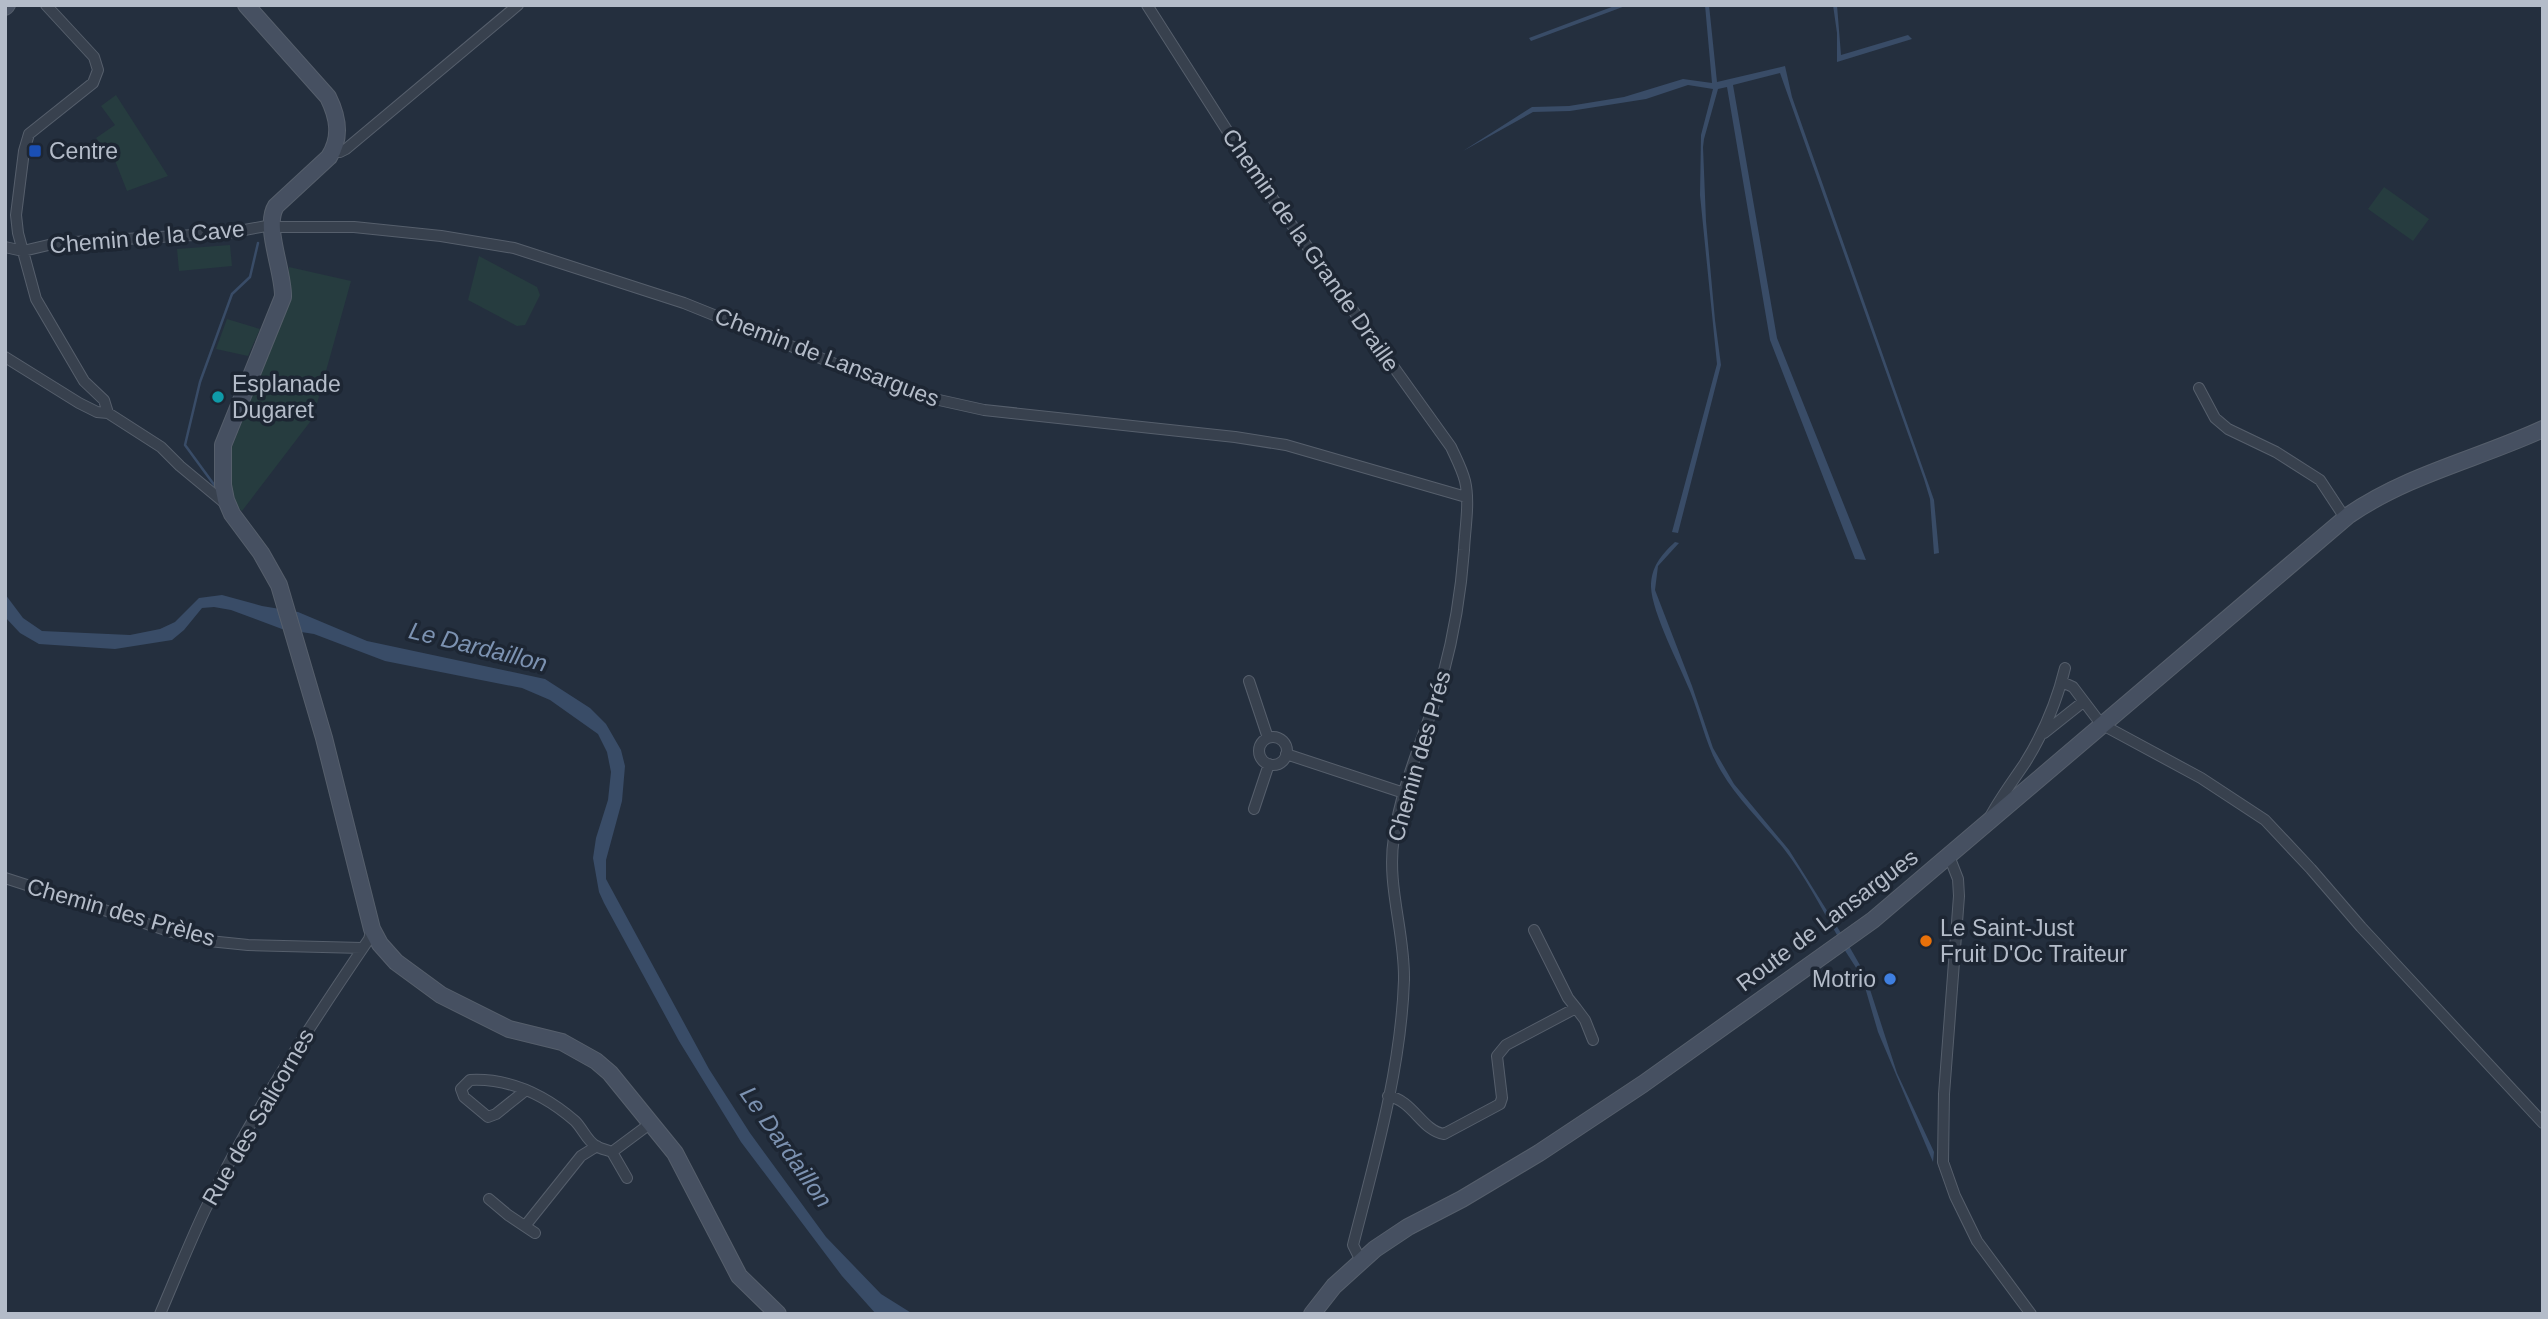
<svg xmlns="http://www.w3.org/2000/svg" width="2548" height="1319" viewBox="0 0 2548 1319" font-family="Helvetica,sans-serif">
	<style>
		.green { fill: #263c3f }
		.water { fill: #394c67 }
		.lines { fill: none; stroke-linecap: round; stroke-linejoin: round }
		.stream { stroke: #394c67; stroke-width: 2.5 }
		.street-casing { stroke: #565f6c; stroke-width: 12 }
		.secondary-casing { stroke: #565f6c; stroke-width: 18 }
		.street { stroke: #38414e; stroke-width: 10 }
		.secondary { stroke: #465061; stroke-width: 16 }
		.transit-dot { fill: #1a4fb4; stroke: #1d2633; stroke-width: 2.5 }
		.culture-dot { fill: #0f9aa8; stroke: #1d2633; stroke-width: 2.5 }
		.food-dot { fill: #e8710a; stroke: #1d2633; stroke-width: 2.5 }
		.shop-dot { fill: #3f7fe0; stroke: #1d2633; stroke-width: 2.5 }
		.labels { text-anchor: middle; stroke-width: 7; stroke-linejoin: round; paint-order: stroke }
		.poi-label { font-size: 23px; fill: #b4bcc9; stroke: #1d2633; text-anchor: start }
		.street-label { font-size: 23px; fill: #b4bcc9; stroke: #1d2633 }
		.water-label { font-size: 24px; font-style: italic; fill: #7c92b1; stroke: #1d2633 }
	</style>
	<rect width="100%" height="100%" fill="#242f3e"/>
	<path class="green" d="M116 95 168 176 127 191 114 158 96 138 115 125 101 106Z
		M2384 187 2429 219 2413 241 2368 209Z
		M230 245 232 266 179 271 177 249Z
		M479 256 537 287 540 295 525 325 517 326 468 300Z
		M289 267 351 281 313 418 242 511 234 504 231 493 232 447 289 302Z
		M227 319 260 329 248 356 216 349Z"/>
	<path class="water" d="M1617 5H1628L1531 41 1529 38Z
		M1705 5H1709L1717 82 1785 66 1792 97 1934 500 1939 553 1934 554 1930 499 1924 479 1780 73 1733 85 1777 338 1866 560 1855 559 1770 340 1727 87 1718 89 1704 139 1703 147 1706 221 1715 320 1721 365 1678 533 1672 532 1717 364 1700 195 1701 135 1713 89 1688 85 1646 99 1570 111 1533 112 1463 151 1532 107 1569 106 1624 97 1683 79 1712 83Z
		M1833 5H1837L1841 55 1908 35 1912 39 1837 62V33Z
		M1675 542 1679 543 1658 566 1655 590 1692 686 1713 748 1734 784 1789 850 1841 933 1837 935C1820 906 1805 876 1784 849 1763 823 1738 800 1721 771 1706 746 1701 718 1690 691 1680 666 1652 613 1651 587 1651 567 1661 555 1675 542Z
		M5 594 23 618 42 631 130 635 160 629 175 622 199 598 222 595 262 606 298 612 367 641 545 679 590 708 606 724 621 750 625 766 622 801 606 860V879L709 1069 750 1133 826 1237 881 1294 913 1314H876L842 1276 741 1142 679 1041 604 903 599 892 593 858 596 838 608 800 611 772 607 752 598 734 550 700 522 688 385 661 314 634 282 629 231 610 214 607 202 608 184 630 172 640 115 649 39 644 20 633 5 617Z
		M1849 946 1865 974 1897 1073 1934 1152 1933 1162 1878 1032 1862 977 1844 949Z"/>
	<g class="lines">
		<path class="stream" d="M215 486 185 445 200 382 232 294 250 277 258 243"/>
		<g class="street-casing">
			<path id="street" d="M46 5 94 57 98 70 93 83 29 134 24 151 16 215 18 233 36 299 84 381 104 400 108 413
				M1147 5 1251 168 1451 447C1456 458 1462 469 1465 481 1470 502 1465 528 1464 550 1461 592 1454 634 1443 675 1428 729 1402 781 1394 837 1386 885 1405 932 1404 980 1401 1069 1375 1159 1353 1245L1361 1261
				M334 149 340 152 346 149 518 5
				M273 227H354L441 236 514 248 684 303 865 376 921 396 984 410 1235 437 1286 445 1466 497
				M5 247 23 251 57 243 228 233 272 225
				M5 357 79 403 97 412 108 413 161 447 180 466 227 505
				M2199 388 2215 418 2228 429 2276 452 2320 480 2345 518
				M1249 681 1268 738
				M2062 682 2073 687 2101 724 2201 778 2265 820 2311 869 2361 927 2543 1123
				M2044 733 2083 702
				M1259 751a14 14 0 1 1 28 0a14 14 0 1 1-28 0Z
				M1286 754 1404 793
				M1254 809 1269 764
				M1990 817C2000 798 2013 781 2025 763 2043 734 2057 701 2065 668
				M1949 856 1958 879 1959 896 1944 1094 1943 1162 1955 1196 1977 1241 2031 1314
				M5 878 172 932 209 941 248 945 362 948
				M1534 930 1568 998 1576 1008
				M526 1090 496 1114 488 1117 464 1097 461 1089 470 1080C510 1078 545 1095 575 1121 583 1129 587 1141 596 1146 601 1149 607 1150 612 1152
				M1388 1096C1413 1100 1422 1131 1444 1134L1500 1104 1502 1098 1497 1056 1506 1045 1576 1008 1585 1020 1593 1040
				M612 1152 651 1123
				M612 1152 627 1178
				M489 1199 508 1215 535 1233
				M525 1226 581 1156 597 1146
				M160 1314C175 1279 189 1244 205 1210 251 1115 310 1026 369 939L372 929"/>
		</g>
		<g class="secondary-casing">
			<path id="secondary" d="M246 5 328 97C338 117 342 137 329 157L276 206C263 226 284 272 283 297L223 445V485L226 500 232 514 261 553 279 585 324 738 372 929 380 944 396 962 441 995 509 1029 562 1042 596 1061 610 1073 675 1153 739 1276 778 1314
				M5 7 7 5
				M1312 1314 1334 1286 1375 1249 1408 1227 1462 1199 1539 1153 1643 1084 1873 920 2349 515C2409 474 2478 459 2543 429"/>
		</g>
		<use href="#street" class="street"/>
		<use href="#secondary" class="secondary"/>
	</g>
	<rect class="transit-dot" x="28" y="144" width="14" height="14" rx="3.5"/>
	<circle class="culture-dot" cx="218" cy="397" r="7"/>
	<circle class="food-dot" cx="1926" cy="941" r="7"/>
	<circle class="shop-dot" cx="1890" cy="979" r="7"/>
	<g class="labels">
		<g class="poi-label">
			<text x="49" y="159">Centre</text>
			<text x="232" y="392">Esplanade<tspan x="232" dy="26">Dugaret</tspan></text>
			<text x="1940" y="936">Le Saint-Just<tspan x="1940" dy="26">Fruit D'Oc Traiteur</tspan></text>
			<text x="1876" y="987" text-anchor="end">Motrio</text>
		</g>
		<g class="street-label">
			<text transform="translate(147 237) rotate(-5)" y="8">Chemin de la Cave</text>
			<text transform="translate(1311 250) rotate(55)" y="8">Chemin de la Grande Draille</text>
			<text transform="translate(827 357) rotate(21)" y="8">Chemin de Lansargues</text>
			<text transform="translate(1419 756) rotate(-74)" y="8">Chemin des Prés</text>
			<text transform="translate(121 912) rotate(16)" y="8">Chemin des Prèles</text>
			<text transform="translate(1827 920) rotate(-37)" y="8">Route de Lansargues</text>
			<text transform="translate(258 1117) rotate(-60)" y="8">Rue des Salicornes</text>
		</g>
		<g class="water-label">
			<text transform="translate(478 647) rotate(14)" y="8">Le Dardaillon</text>
			<text transform="translate(786 1147) rotate(55)" y="8">Le Dardaillon</text>
		</g>
	</g>
	<rect width="2548" height="1319" fill="none" stroke="#b4bcc9" stroke-width="14"/>
</svg>
